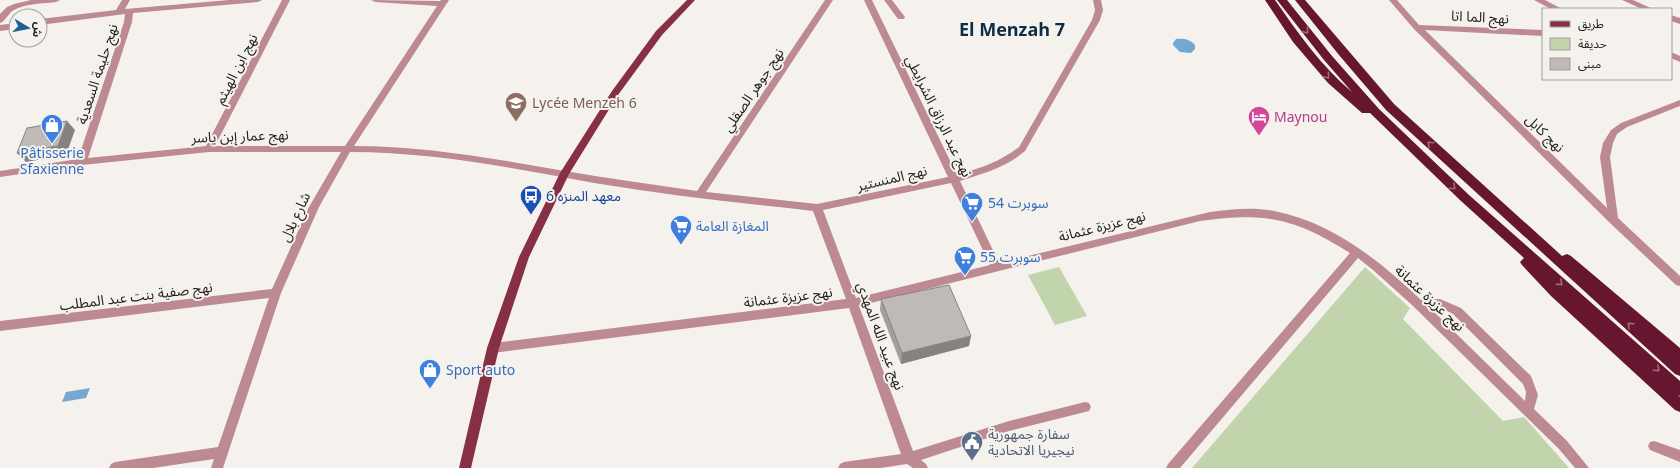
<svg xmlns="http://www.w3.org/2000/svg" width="1680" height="468" viewBox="0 0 1680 468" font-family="Georgia,'Noto Sans Arabic',serif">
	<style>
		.green { fill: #c2d4ab }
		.water { fill: #74a8d1 }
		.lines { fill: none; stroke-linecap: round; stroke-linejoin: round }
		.minor { fill: #bd8a92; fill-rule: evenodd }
		.major { fill: #862f45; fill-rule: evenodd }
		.highway { fill: #66162e; fill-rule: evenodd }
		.wall { fill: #a49f9e }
		.shaded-wall { fill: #868281 }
		.building { fill: #bfb9b8; stroke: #868281 }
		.oneway { stroke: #9f6e7b }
		.labels { text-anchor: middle; stroke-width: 4; stroke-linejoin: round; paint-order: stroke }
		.street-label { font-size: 14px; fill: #232220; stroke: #f5f2ee }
		.education-label { font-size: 14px; fill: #785e54; stroke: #f5f2ee; text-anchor: start }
		.hotel-label { font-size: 14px; fill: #b23c85; stroke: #f5f2ee; text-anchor: start }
		.shop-label { font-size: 14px; fill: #366cbe; stroke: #f5f2ee; text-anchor: start }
		.transit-label { font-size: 14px; fill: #164399; stroke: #f5f2ee; text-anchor: start }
		.service-label { font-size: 14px; fill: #4e5e75; stroke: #f5f2ee; text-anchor: start }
		.district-label { font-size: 18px; font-weight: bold; fill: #0c2d47; stroke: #f5f2ee }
	</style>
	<rect width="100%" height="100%" fill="#f5f2ee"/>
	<path class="green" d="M1059 267 1087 316 1055 325 1028 275Z
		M1365 267 1410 308 1403 319 1503 421 1524 417 1569 468H1192Z"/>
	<path class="water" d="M1176 39C1183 38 1190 39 1195 45V49L1191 53 1180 52 1173 45V43Z
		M90 388 86 398 62 402 66 392Z"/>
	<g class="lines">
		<path class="minor" d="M31 0H60L56 2C42 4 27 3 14 10 8 13 6 21 0 23V14L7 7 14 4Z
			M122 0H130L125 9 229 0H262L258 2 133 13 132 22 88 158 206 146 282 0H290L215 146H345L437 6 375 2 371 0 440 1 441 0H449L354 146C436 146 515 163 595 176 628 181 663 186 697 191L825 0H833L706 192 817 204 948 177 864 0H872L957 175C980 168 1000 162 1019 147L1092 20 1095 10 1093 0H1101L1103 10 1100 20 1025 151C1005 168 984 173 960 181L999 263 1210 212C1232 209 1253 207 1274 211 1332 222 1380 261 1421 300L1440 299 1461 308 1531 376 1538 395 1534 409 1567 441 1589 468H1575L1559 449 1412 305 1373 270 1358 258 1180 468H1166L1168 464 1350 253C1295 218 1265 212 1200 221L859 306 913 451 1009 421 1085 402 1089 403 1091 407 1089 411 1009 431 921 460 926 464 928 468H913L907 464 881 468H838L840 464 844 462 901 454 849 308 493 353 489 351 487 348 489 345 493 343 846 299 813 211C740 203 666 195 594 183 513 168 433 152 350 152L319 207 281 293 223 468H211L214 459 153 468H109L111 464 115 462 218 447 269 298 0 331V321L272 289 309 207 341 152H209L82 165 0 177V171L78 159 124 22 125 14 40 25V19L116 10ZM951 183 990 265 856 298 823 210ZM1439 307 1453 314 1523 384 1526 392 1525 401 1430 308Z
			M884 0H892L905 17 904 19H898Z
			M1389 0H1397L1419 25 1543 30V36L1425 30 1607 208 1600 157 1603 143 1611 130 1621 123 1680 100V106L1627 127 1617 134 1613 143 1610 157 1618 218 1680 276V286L1676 285 1610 223 1414 29Z
			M1534 0H1545L1562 9H1551Z
			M1622 0H1633L1653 9H1642Z
			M1671 15 1680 18V24L1671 21Z
			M16 23V29L0 31V25Z
			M1671 52 1680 56V62L1671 58Z
			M1654 441 1680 450V462L1650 450 1648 446 1650 442Z"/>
		<path class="major" d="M687 0H695L662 35 618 95 569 174 529 257 499 348 471 468H459L487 348 519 257 560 173 612 91 656 31Z"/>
		<path class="highway" d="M1265 0H1275C1298 33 1321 66 1352 92L1324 60 1277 0H1287L1332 56 1379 109 1469 195 1680 381V396L1678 395 1680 397V412L1675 410 1551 296 1522 265 1520 262 1524 258 1461 201 1370 113H1362L1328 83 1293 42Z
			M1295 0H1305L1394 104 1562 256 1567 254 1571 256 1680 348V376L1675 374 1386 110 1339 55Z"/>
	</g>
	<path class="wall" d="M881 299 969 346 901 364 880 310Z"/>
	<path class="shaded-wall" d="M67 121 75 130 66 155 26 162 17 153Z
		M971 336 969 346 901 364 902 353Z"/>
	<path class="building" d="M67 121 58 146 17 153 27 128Z
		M949 285 971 336 902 353 881 299Z"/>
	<defs><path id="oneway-chevron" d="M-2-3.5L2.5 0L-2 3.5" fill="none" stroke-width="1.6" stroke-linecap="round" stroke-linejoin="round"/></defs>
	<g class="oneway">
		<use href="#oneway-chevron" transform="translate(1306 31) rotate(51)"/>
		<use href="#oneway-chevron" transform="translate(1327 76) rotate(50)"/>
		<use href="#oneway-chevron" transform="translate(1430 144) rotate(-137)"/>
		<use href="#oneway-chevron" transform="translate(1453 187) rotate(43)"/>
		<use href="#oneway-chevron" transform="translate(1560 283) rotate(42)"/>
		<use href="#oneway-chevron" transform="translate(1630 325) rotate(-138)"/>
		<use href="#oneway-chevron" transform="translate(1657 369) rotate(42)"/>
	</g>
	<defs>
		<g id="school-pin" transform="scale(1.15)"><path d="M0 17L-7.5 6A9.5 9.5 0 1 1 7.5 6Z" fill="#8d6e63" stroke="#f5f2ee"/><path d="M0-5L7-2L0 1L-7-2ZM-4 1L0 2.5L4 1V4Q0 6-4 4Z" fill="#fff"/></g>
		<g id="hotel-pin" transform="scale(1.15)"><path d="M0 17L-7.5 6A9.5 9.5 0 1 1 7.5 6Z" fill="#d1479c" stroke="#f5f2ee"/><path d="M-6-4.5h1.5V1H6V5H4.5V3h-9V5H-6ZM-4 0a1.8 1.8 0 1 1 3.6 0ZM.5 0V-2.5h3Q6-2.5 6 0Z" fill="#fff"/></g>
		<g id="shop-pin" transform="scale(1.15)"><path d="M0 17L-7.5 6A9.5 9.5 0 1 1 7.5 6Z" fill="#3f7fe0" stroke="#f5f2ee"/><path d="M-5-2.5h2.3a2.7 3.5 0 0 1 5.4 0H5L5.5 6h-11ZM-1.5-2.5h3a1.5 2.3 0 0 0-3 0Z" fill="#fff"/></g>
		<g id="bus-pin" transform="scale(1.15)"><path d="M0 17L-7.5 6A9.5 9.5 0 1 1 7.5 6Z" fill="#1a4fb4" stroke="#f5f2ee"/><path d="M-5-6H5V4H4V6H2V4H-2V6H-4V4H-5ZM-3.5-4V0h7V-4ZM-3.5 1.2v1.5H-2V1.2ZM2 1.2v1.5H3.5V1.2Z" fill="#fff"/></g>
		<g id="supermarket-pin" transform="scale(1.15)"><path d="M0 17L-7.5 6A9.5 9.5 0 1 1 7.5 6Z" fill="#3f7fe0" stroke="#f5f2ee"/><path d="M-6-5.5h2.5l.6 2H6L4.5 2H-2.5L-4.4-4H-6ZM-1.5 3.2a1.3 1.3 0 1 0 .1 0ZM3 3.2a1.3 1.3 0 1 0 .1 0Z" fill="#fff"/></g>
		<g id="civic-pin" transform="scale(1.15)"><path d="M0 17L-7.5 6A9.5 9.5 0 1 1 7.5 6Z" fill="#5c6f8a" stroke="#f5f2ee"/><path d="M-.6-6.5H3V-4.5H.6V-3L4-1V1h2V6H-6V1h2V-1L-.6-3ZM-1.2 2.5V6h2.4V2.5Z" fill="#fff"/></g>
	</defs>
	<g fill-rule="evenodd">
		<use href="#school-pin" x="516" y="103"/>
		<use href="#hotel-pin" x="1259" y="117"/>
		<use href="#shop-pin" x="52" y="125"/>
		<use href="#bus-pin" x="531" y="196"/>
		<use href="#supermarket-pin" x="972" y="203"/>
		<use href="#supermarket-pin" x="681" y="226"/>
		<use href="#supermarket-pin" x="965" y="257"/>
		<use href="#shop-pin" x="430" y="370"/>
		<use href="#civic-pin" x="972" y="442"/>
	</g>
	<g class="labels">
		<g class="street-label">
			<text transform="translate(1480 17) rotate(3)" y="5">نهج الما اتا</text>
			<text transform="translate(236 69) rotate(-63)" y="5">نهج ابن الهيثم</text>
			<text transform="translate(97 74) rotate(-72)" y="5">نهج حليمة السعدية</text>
			<text transform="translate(753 90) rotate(-56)" y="5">نهج جوهر الصقلي</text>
			<text transform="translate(939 116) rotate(64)" y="5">نهج عبد الرزاق الشرايطي</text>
			<text transform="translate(1545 133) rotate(44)" y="5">نهج كابل</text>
			<text transform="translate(240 136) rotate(-2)" y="5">نهج عمار إبن ياسر</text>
			<text transform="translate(892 178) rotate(-13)" y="5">نهج المنستير</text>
			<text transform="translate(295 217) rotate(-65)" y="5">شارع بلال</text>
			<text transform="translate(1102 226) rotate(-14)" y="5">نهج عزيزة عثمانة</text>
			<text transform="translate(136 296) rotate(-7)" y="5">نهج صفية بنت عبد المطلب</text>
			<text transform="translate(788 297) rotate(-7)" y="5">نهج عزيزة عثمانة</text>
			<text transform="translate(1430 298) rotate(43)" y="5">نهج عزيزة عثمانة</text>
			<text transform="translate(881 336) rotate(70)" y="5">نهج عبيد الله المهدي</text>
		</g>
		<g class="education-label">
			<text x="532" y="108">Lycée Menzeh 6</text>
		</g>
		<g class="hotel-label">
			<text x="1274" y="122">Maynou</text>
		</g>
		<g class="shop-label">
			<text x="52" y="158" text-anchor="middle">Pâtisserie<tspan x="52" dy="16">Sfaxienne</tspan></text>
			<text x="988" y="208">سوبرت 54</text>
			<text x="696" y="231">المغازة العامة</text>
			<text x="980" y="262">سوبرت 55</text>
			<text x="446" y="375">Sport auto</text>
		</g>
		<g class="transit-label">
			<text x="546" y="201">معهد المنزه 6</text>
		</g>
		<g class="service-label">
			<text x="988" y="439">سفارة جمهورية<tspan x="988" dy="16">نيجيريا الاتحادية</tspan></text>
		</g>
		<g class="district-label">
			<text x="1012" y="36">El Menzah 7</text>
		</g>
	</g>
	<rect x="1542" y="8" width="130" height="72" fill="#f5f2ee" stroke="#a19f9c"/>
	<rect x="1550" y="21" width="20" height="6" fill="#862f45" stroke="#a19f9c"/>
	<text x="1578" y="28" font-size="12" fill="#232220">طريق</text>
	<rect x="1550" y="38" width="20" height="12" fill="#c2d4ab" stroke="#a19f9c"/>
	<text x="1578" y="48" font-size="12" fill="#232220">حديقة</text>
	<rect x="1550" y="58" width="20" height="12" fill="#bfb9b8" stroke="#a19f9c"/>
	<text x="1578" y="68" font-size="12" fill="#232220">مبنى</text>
	<g transform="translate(28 28) rotate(100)"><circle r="19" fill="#f5f2ee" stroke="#a19f9c"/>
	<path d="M0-3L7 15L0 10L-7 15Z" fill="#196094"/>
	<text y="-6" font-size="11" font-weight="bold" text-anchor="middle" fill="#232220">ش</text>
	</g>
</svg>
